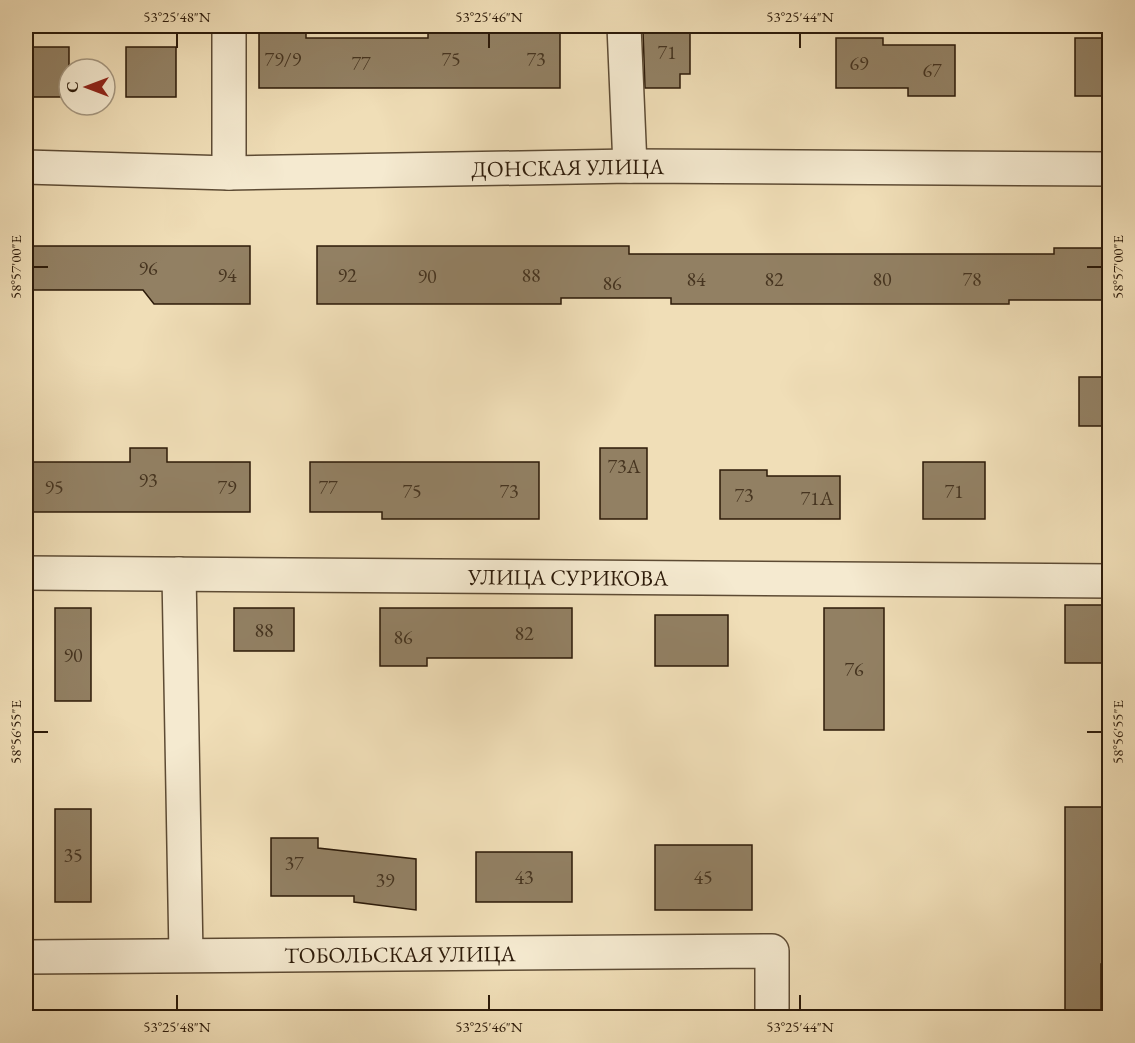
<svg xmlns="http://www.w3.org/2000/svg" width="1135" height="1043" viewBox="0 0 1135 1043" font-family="'EB Garamond',serif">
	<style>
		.building { fill: #928063; stroke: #2c1a09; stroke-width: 1.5 }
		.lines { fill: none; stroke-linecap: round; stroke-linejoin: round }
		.minor-casing { stroke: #5d4b34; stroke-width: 36 }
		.minor { stroke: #f5ead0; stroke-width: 33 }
		.ticks { fill: none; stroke: #2c1a09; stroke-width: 2 }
		.labels { text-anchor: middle; stroke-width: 5; stroke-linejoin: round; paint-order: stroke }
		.number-label { font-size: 20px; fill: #463420 }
		.street-label { font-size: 22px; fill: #2c1a09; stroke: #f5ead0 }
		.neatline { fill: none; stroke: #2c1a09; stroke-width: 2 }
		.ticks-label { font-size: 15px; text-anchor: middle; fill: #2c1a09 }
	</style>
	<rect width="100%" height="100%" fill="#f0deb7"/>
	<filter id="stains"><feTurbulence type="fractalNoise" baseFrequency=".00333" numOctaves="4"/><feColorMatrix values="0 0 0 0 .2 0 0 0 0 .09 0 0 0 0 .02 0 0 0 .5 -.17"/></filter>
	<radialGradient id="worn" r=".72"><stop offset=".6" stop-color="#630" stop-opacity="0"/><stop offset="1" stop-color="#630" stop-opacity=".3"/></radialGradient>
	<path class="building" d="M259 31H306V38H428V31H560V88H259Z
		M643 31H690V74H680V88H645Z
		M836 38H883V45H955V96H908V88H836Z
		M1075 38H1110V96H1075Z
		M30 47H69V97H30Z
		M126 47H176V97H126Z
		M26 246H250V304H154L143 290H26Z
		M317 246H629V254H1054V248H1103V300H1009V304H671V298H561V304H317Z
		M1079 377H1110V426H1079Z
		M130 448H167V462H250V512H26V462H130Z
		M600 448H647V519H600Z
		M310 462H539V519H382V512H310Z
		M923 462H985V519H923Z
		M720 470H767V476H840V519H720Z
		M1065 605H1110V663H1065Z
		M55 608H91V701H55Z
		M234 608H294V651H234Z
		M380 608H572V658H427V666H380Z
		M824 608H884V730H824Z
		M655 615H728V666H655Z
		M1065 807H1110V964H1101V1017H1065Z
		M55 809H91V902H55Z
		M271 838H318V848L416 859V910L354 902V896H271Z
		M655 845H752V910H655Z
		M476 852H572V902H476Z"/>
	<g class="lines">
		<g class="minor-casing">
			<g id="minor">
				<path d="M229 26V173"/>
				<path d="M624 26 630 166"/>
				<path id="s1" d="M26 167 229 173 630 166 1110 169"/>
				<path id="s2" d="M26 573 1110 581"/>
				<path d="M179 574 186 955"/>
				<path id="s3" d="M26 957 772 951V1018"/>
			</g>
		</g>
		<use href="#minor" class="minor"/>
	</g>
	<path class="ticks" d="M177 33V48M489 33V48M800 33V48M33 267H48M1087 267H1102M33 732H48M1087 732H1102M177 995V1010M489 995V1010M800 995V1010"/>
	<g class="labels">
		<g class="number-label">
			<text x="667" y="59">71</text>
			<text x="283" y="66">79/9</text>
			<text x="451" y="66">75</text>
			<text x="536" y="66">73</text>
			<text x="361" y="70">77</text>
			<text x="859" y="70">69</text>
			<text x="932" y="77">67</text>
			<text x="148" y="275">96</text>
			<text x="227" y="282">94</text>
			<text x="347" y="282">92</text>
			<text x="531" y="282">88</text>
			<text x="427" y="283">90</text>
			<text x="696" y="286">84</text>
			<text x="774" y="286">82</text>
			<text x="882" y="286">80</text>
			<text x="972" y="286">78</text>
			<text x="612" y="290">86</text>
			<text x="624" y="473">73А</text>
			<text x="148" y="487">93</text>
			<text x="54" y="494">95</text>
			<text x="227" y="494">79</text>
			<text x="328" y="494">77</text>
			<text x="412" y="498">75</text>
			<text x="509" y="498">73</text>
			<text x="954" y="498">71</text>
			<text x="744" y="502">73</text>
			<text x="817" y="505">71А</text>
			<text x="264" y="637">88</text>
			<text x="524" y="640">82</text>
			<text x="403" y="644">86</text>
			<text x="73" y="662">90</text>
			<text x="854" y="676">76</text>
			<text x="73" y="862">35</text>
			<text x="294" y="870">37</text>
			<text x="524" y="884">43</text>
			<text x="703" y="884">45</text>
			<text x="385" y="887">39</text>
		</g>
		<g class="street-label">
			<text dy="8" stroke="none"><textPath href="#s1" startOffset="542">ДОНСКАЯ УЛИЦА</textPath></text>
			<text dy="8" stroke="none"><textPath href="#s2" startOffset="542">УЛИЦА СУРИКОВА</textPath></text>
			<text dy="8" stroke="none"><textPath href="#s3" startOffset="374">ТОБОЛЬСКАЯ УЛИЦА</textPath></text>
		</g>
	</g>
	<rect width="1135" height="1043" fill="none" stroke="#f0deb7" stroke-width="66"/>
	<g transform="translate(87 87) rotate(270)"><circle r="28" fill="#f5ead0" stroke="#a59780" stroke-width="1.5"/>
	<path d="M0-4.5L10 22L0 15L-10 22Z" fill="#8f2418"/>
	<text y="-9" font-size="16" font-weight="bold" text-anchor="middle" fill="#2c1a09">С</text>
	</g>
	<rect x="33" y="33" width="1069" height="977" class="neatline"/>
	<g class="ticks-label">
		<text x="177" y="22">53°25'48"N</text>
		<text x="489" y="22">53°25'46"N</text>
		<text x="800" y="22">53°25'44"N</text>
		<text transform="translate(1118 267) rotate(-90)" y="5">58°57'00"E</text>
		<text transform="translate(16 267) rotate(-90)" y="5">58°57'00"E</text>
		<text transform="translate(1118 732) rotate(-90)" y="5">58°56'55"E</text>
		<text transform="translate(16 732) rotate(-90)" y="5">58°56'55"E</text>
		<text x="177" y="1032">53°25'48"N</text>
		<text x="489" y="1032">53°25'46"N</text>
		<text x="800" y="1032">53°25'44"N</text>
	</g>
	<rect width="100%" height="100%" filter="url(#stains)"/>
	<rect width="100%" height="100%" fill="url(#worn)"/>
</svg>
